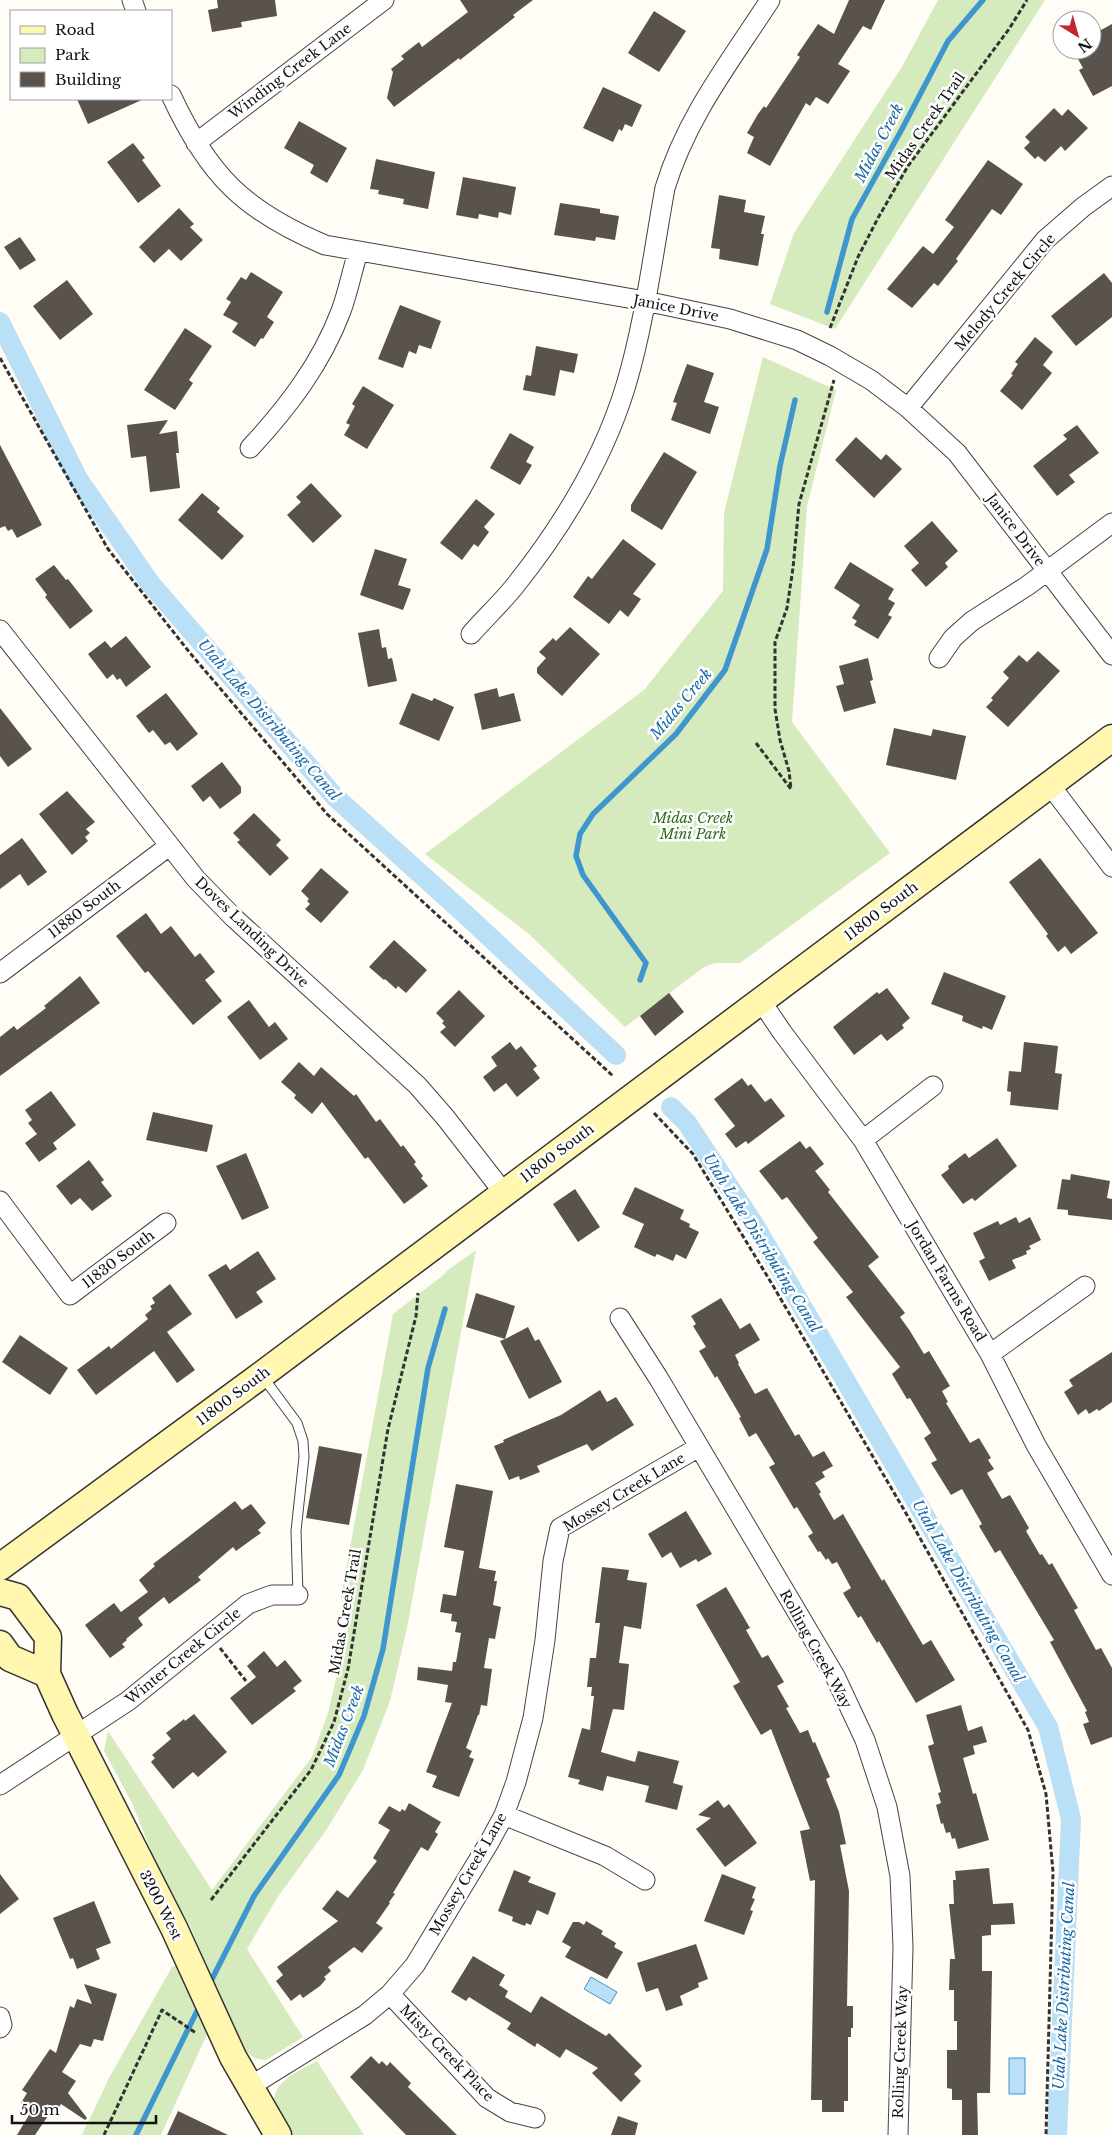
<svg xmlns="http://www.w3.org/2000/svg" width="1112" height="2135" viewBox="0 0 1112 2135" font-family="'Libre Baskerville',serif">
	<style>
		.green { fill: #d5ebbd }
		.water { fill: #b9e0f7; stroke: #3f96cf }
		.lines { fill: none; stroke-linecap: round; stroke-linejoin: round }
		.stream { stroke: #3f96cf; stroke-width: 5.5 }
		.canal { stroke: #b9e0f7; stroke-width: 20 }
		.building { fill: #5a524d }
		.lane-casing { stroke: #444; stroke-width: 11 }
		.street-casing { stroke: #444; stroke-width: 21 }
		.secondary-casing { stroke: #333; stroke-width: 29 }
		.path { stroke: #333; stroke-width: 3; stroke-dasharray: 5 2.5; stroke-linecap: butt }
		.lane { stroke: #fff; stroke-width: 9 }
		.street { stroke: #fff; stroke-width: 19 }
		.secondary { stroke: #fff6b0; stroke-width: 26 }
		.labels { text-anchor: middle; stroke-width: 5; stroke-linejoin: round; paint-order: stroke }
		.street-label { font-size: 14px; fill: #111; stroke: #fff }
		.park-label { font-size: 14px; font-style: italic; fill: #2f6b1f; stroke: #fff }
		.water-label { font-size: 15px; font-style: italic; fill: #1768a6; stroke: #fff }
	</style>
	<rect width="100%" height="100%" fill="#fffdf5"/>
	<path class="green" d="M938 0H1045L835 329 770 304 794 233 903 65Z
		M763 357 836 390 807 506 792 722 890 853 740 963H715L704 967 625 1027 529 934 425 854 644 690 723 591 724 513Z
		M476 1250 407 1628 390 1701 363 1770 325 1832 277 1898 247 1949 303 2037 266 2060C251 2060 245 2050 238 2039L190 1926 159 1871 132 1803 104 1751 108 1731 212 1890 312 1757 328 1713 348 1628 341 1596 393 1314 441 1277 448 1270Z
		M178 1964 208 2032 161 2135H82L110 2076 172 1967Z
		M317 2061 364 2135H293C288 2127 280 2118 276 2109 266 2083 300 2071 317 2061Z"/>
	<path class="water" d="M591 1977 617 1992 610 2004 584 1989Z
		M1009 2058H1025V2094H1009Z"/>
	<g class="lines">
		<path class="stream" d="M827 312 852 219 902 129 948 41 983 0
			M640 980 646 963 583 875 576 856 580 834 593 814 676 734 725 670 767 549 780 466 795 400
			M209 1985 254 1896 339 1775 364 1716 383 1649 428 1368 445 1309
			M136 2135 200 2005"/>
		<path class="canal" d="M0 322 78 479 150 583 335 797 465 914 616 1055
			M671 1107 687 1123 755 1226 1048 1727 1071 1819 1057 2135"/>
	</g>
	<path class="building" d="M217 0H275L277 16 241 22 242 27 212 32 208 10 218 8Z
		M460 0H533L513 15 515 17 460 60 459 58 394 107 387 98 393 72 391 69 404 59 401 56 419 42 422 47 468 12Z
		M849 0H885L871 30 863 26 838 64 850 71 828 104 816 97 810 106 806 103 770 166 747 153 754 137 747 133 758 114 764 106 766 108 800 57 797 55 818 24 834 34Z
		M654 11 686 31 659 72 628 53Z
		M1112 24V86L1093 96 1079 70 1083 68 1073 50H1092V35Z
		M603 87 642 105 632 127 625 124 622 131 619 129 613 142 583 128Z
		M77 99H144L88 124Z
		M1054 108 1062 116 1068 109 1088 128 1065 151 1061 146 1045 162 1038 156 1035 159 1024 148 1030 142 1025 137Z
		M299 121 347 148 327 183 310 173 314 165 284 148Z
		M133 143 145 158 142 160 161 186 138 203 107 162Z
		M376 159 435 172 428 209 403 204 404 199 378 194 379 190 370 189Z
		M988 160 1023 184 1001 215 992 209 956 259 958 261 938 286 934 283 912 308 887 289 923 246 933 254 954 227 945 220Z
		M463 177 516 187 511 215 499 212 498 218 479 214 478 219 456 215Z
		M719 195 746 200 744 212 765 216 761 234H764L758 266 719 259 720 249 711 248Z
		M560 203 600 209V213L619 216 615 240 596 237 595 241 554 235Z
		M179 208 194 224 190 227 203 240 181 261 169 249 154 263 139 247Z
		M20 237 36 260 20 270 4 247Z
		M251 272 283 292 267 317 274 322 263 339 261 338 255 347 232 332 238 323 223 315 231 302 226 299 241 277 246 280Z
		M1104 273 1112 283V317L1076 346 1051 316Z
		M67 280 93 314 60 340 33 306Z
		M400 305 441 321 431 349 419 345 416 354 409 351 403 368 378 359Z
		M185 328 212 346 189 380 193 383 175 410 144 390Z
		M1035 337 1053 352 1043 365 1052 373 1022 410 1000 391 1013 375 1011 374 1018 364 1015 362Z
		M536 346 578 354 574 373 560 370 555 396 523 390 526 375 531 376Z
		M687 364 714 373 704 402 719 407 710 434 671 420 677 403 673 402Z
		M363 386 394 405 367 449 344 435 350 425 346 423 355 406 352 404Z
		M168 420 159 434 177 431 179 453H176L180 488 150 492 146 456 131 458 127 425Z
		M1077 425 1099 453 1069 475 1075 482 1057 496 1033 466 1067 439 1063 435Z
		M510 433 534 447 526 462 532 465 520 485 490 468Z
		M856 437 881 460 886 454 902 469 874 498 835 460Z
		M0 445 42 525 17 538 12 529 8 531 5 526 0 528Z
		M664 452 697 472 662 530 631 511V505Z
		M311 483 342 516 313 543 287 515 301 502 296 497Z
		M202 493 220 508 217 512 244 536 222 560 178 520Z
		M476 499 495 514 484 527 489 532 478 547 474 544 462 560 440 543Z
		M932 521 958 551 945 563 948 567 926 587 911 570 919 563 904 546Z
		M623 539 656 564 633 594 641 599 628 617 620 610 609 624 573 597 588 576 592 579Z
		M375 549 407 559 398 585 411 589 403 610 360 595Z
		M850 562 894 589 888 599 895 603 888 615 892 617 878 639 854 625 857 621 852 618 860 605 834 588Z
		M54 565 66 580 68 579 93 611 70 629 45 597 47 595 35 579Z
		M570 627 600 654 562 696 537 673V668L546 658 539 652 553 638 556 641Z
		M379 629 382 648 386 647 388 659 392 658 397 681 368 687 358 633Z
		M126 636 151 667 126 687 120 678 117 680 113 674 107 679 88 654 105 641 111 648Z
		M1038 651 1060 671 1008 727 986 707 993 700 991 698 1009 678 1003 672 1019 655 1027 662Z
		M868 658 873 680 870 681 876 703 844 712 836 686 844 684 839 666Z
		M497 688 499 697 514 693 521 721 482 730 474 694Z
		M166 693 198 734 177 751 170 742 165 745 153 730 149 733 136 716Z
		M412 693 432 701 434 698 454 707 439 741 399 724Z
		M0 708 32 749 8 767 0 756Z
		M894 728 931 736 933 729 966 736 956 780 886 765Z
		M222 762 241 787V793L220 809 210 796 203 802 191 786Z
		M67 791 95 822 86 829 90 833 85 837 88 841 72 855 39 814Z
		M254 813 281 840 276 845 289 858 270 876 237 842 240 840 233 833Z
		M22 838 47 872 28 886 20 874 0 889V855Z
		M1040 858 1098 933 1071 954 1065 946 1058 952 1046 936 1048 934 1009 882Z
		M321 868 349 892 321 923 305 909 310 904 307 901 309 899 301 891Z
		M146 913 161 934 171 926 195 957 200 953 215 972 205 980 222 1001 193 1025 148 971 145 973 116 936Z
		M394 940 427 970 406 993 398 986 396 989 385 979 384 980 369 967Z
		M944 972 1006 996 992 1030 983 1026 982 1029 962 1021 963 1016 931 1004Z
		M80 976 100 1003 0 1076V1037L14 1026 17 1030 46 1008 44 1006Z
		M887 988 910 1018 902 1025 904 1028 887 1041 881 1034 854 1055 833 1027 877 992 879 994Z
		M459 990 485 1016 455 1047 440 1032 446 1027 442 1023 444 1021 436 1013Z
		M669 993 684 1012 655 1036 640 1016Z
		M249 1000 269 1027 275 1022 288 1039 260 1060 227 1017Z
		M510 1042 516 1050 521 1046 537 1066 533 1069 540 1078 517 1097 506 1083 494 1092 483 1077 497 1066 491 1057Z
		M1024 1042 1058 1046 1055 1073 1062 1074 1058 1110 1010 1105 1011 1092 1007 1091 1009 1071 1021 1072Z
		M299 1062 314 1076 321 1067 354 1096 356 1094 376 1122 380 1119 401 1147 403 1145 416 1162 414 1164 423 1176 421 1178 428 1186 404 1204 368 1157 365 1159 322 1102 312 1114 294 1098 296 1095 281 1082Z
		M742 1078 748 1086 751 1084 765 1102 771 1098 785 1116 748 1144 746 1141 736 1148 725 1134 735 1126 714 1099Z
		M51 1091 76 1125 53 1143 57 1149 39 1162 25 1143 37 1134 28 1123 32 1120 25 1110Z
		M153 1112 213 1125 207 1152 146 1140Z
		M997 1138 1017 1166 975 1201 972 1198 963 1204 941 1175 949 1169 948 1166 965 1153 969 1158Z
		M800 1141 806 1149 810 1146 824 1164 815 1171 830 1190 828 1192 879 1257 868 1266 905 1313 900 1317 910 1331 924 1354 929 1351 950 1386 942 1391 948 1402 946 1403 970 1443 979 1438 991 1458 988 1460 994 1469 987 1473 1002 1499 1010 1495 1029 1528 1026 1531 1040 1555 1042 1554 1049 1565 1052 1563 1078 1608 1074 1610 1096 1650 1101 1648 1112 1668V1737L1091 1745 1083 1724 1089 1722 1085 1712 1087 1711 1050 1642 1054 1640 1000 1550 995 1553 979 1526 982 1524 962 1489 951 1495 931 1463 937 1460 924 1438 931 1433 910 1398 907 1399 892 1374 900 1367 846 1297 853 1292 813 1242 818 1238 787 1197 782 1200 759 1171Z
		M246 1153 269 1208 242 1220 216 1166Z
		M89 1160 104 1180 101 1182 112 1196 92 1211 80 1198 71 1205 56 1186Z
		M1071 1174 1110 1181 1107 1198 1112 1199V1220L1068 1215V1210L1057 1209 1062 1179 1070 1180Z
		M635 1187 684 1210 680 1219 690 1224 689 1227 699 1232 686 1259 676 1254 673 1261 657 1254 655 1257 634 1247 644 1224 622 1214Z
		M575 1189 600 1227 578 1242 553 1204Z
		M1016 1217 1019 1223 1030 1217 1041 1240 1029 1246 1031 1249 1026 1251 1027 1254 1012 1260 1016 1268 989 1281 979 1261 985 1258 973 1233 998 1221 1000 1225Z
		M258 1251 276 1279 256 1292 263 1302 236 1319 208 1275 226 1264 230 1270Z
		M170 1284 192 1314 167 1332 195 1370 177 1383 154 1351 96 1395 77 1370 109 1346 111 1349 148 1319 145 1315 152 1309 150 1306 155 1303 152 1298Z
		M476 1293 515 1306 505 1339 528 1327 535 1341 539 1339 562 1382 529 1399 500 1341 505 1339 466 1327Z
		M721 1298 740 1329 750 1323 760 1340 735 1355 739 1363 738 1364 755 1394 767 1388 795 1436 799 1434 813 1457 824 1451 833 1466 822 1472 825 1477 815 1483 821 1492 819 1494 834 1520 843 1514 882 1581 884 1579 923 1645 931 1640 955 1680 916 1703 879 1641 877 1643 861 1616 858 1618 843 1593 851 1588 837 1562 832 1564 828 1558 826 1560 820 1551 818 1552 808 1536 813 1533 797 1507 794 1509 769 1467 775 1464 756 1433 749 1437 739 1418 741 1417 717 1376 715 1378 699 1351 706 1347 693 1326 696 1324 691 1316Z
		M20 1335 68 1368 50 1395 2 1362Z
		M1112 1352V1402L1099 1411 1097 1409 1089 1414 1086 1409 1078 1415 1064 1392 1073 1386 1069 1380Z
		M600 1390 607 1402 616 1397 634 1425 592 1451 587 1444 537 1466 540 1472 520 1480 519 1476 509 1480 494 1446 504 1442 503 1440 561 1415Z
		M319 1446 362 1454 349 1525 306 1518Z
		M456 1484 493 1491 479 1568 496 1571 494 1581H497L493 1605 501 1607 495 1639 489 1638 484 1668 492 1669 487 1706 481 1705 479 1715H478L466 1748 472 1751 469 1757 474 1759 459 1797 432 1787 437 1776 426 1772 452 1703 445 1702 448 1685 417 1680 418 1667 452 1671 453 1662H456L461 1633 455 1632 457 1622 451 1621 452 1614 440 1612 443 1594 456 1596 464 1551 444 1547Z
		M235 1501 242 1510 251 1504 266 1523 258 1530 261 1533 236 1551 233 1547 198 1577 201 1580 169 1604 164 1597 138 1618 143 1625 126 1639 127 1640 122 1644 125 1647 110 1658 85 1625 114 1603 121 1612 148 1592 139 1580 155 1566 153 1564Z
		M686 1511 712 1554 698 1562 696 1559 680 1568 671 1552 662 1558 648 1534Z
		M602 1567 629 1570 627 1580 647 1583 641 1629 624 1626 619 1663 629 1664 624 1710 613 1709 601 1752 635 1762 638 1751 679 1761 673 1783 683 1786 677 1810 645 1802 649 1786 607 1776 603 1791 578 1784 580 1780 568 1777 582 1728 590 1730 594 1696H591L592 1687H587L590 1658H596L600 1623H595Z
		M726 1587 750 1628 746 1630 762 1658 768 1655 784 1682 777 1686 789 1707 786 1708 800 1733 808 1730 813 1743 815 1742 830 1777 826 1779 839 1812 846 1844 840 1845 849 1891 847 2006H853V2028H851V2037H848V2101H844V2112H822V2100H811L815 1880 810 1881 800 1831 810 1829 771 1729 761 1735 733 1686 740 1682 696 1605Z
		M264 1651 277 1667 285 1660 302 1681 293 1688 296 1691 252 1725 230 1698 256 1677 247 1666Z
		M961 1705 968 1731 982 1726 987 1742 973 1746 975 1754 963 1758 973 1794 976 1793 989 1840 958 1849 955 1838 952 1839 950 1832 946 1833 943 1823 941 1824 936 1805 941 1803 938 1793 941 1792 928 1746 934 1744 926 1715Z
		M194 1714 227 1752 198 1777 193 1772 173 1789 151 1762 155 1758 152 1755 171 1739 166 1733 184 1719 185 1721Z
		M718 1800 724 1808 729 1804 757 1843 725 1867 696 1829 711 1818 698 1815Z
		M409 1803 441 1822 435 1832 438 1834 428 1851 421 1847 393 1893 395 1894 389 1902 390 1903 376 1923 383 1928 362 1953 354 1947 328 1967 331 1971 324 1977 326 1979 320 1986 303 1998 300 1994 291 2001 276 1981 283 1975 277 1967 338 1921 322 1909 337 1890 348 1898 377 1861 373 1858 390 1830 378 1823 389 1806 400 1812 402 1809 405 1811Z
		M989 1868 993 1904 1013 1903 1015 1924 991 1925V1935L982 1936V1971H992L990 2093H977L978 2135H962V2100H952V2089L947 2088V2050H957V2021H954V1990H949L950 1959H955L949 1904H954L953 1880H956L955 1871Z
		M514 1870 531 1877 528 1882 556 1893 548 1915 537 1910 531 1925 526 1923 525 1926 512 1921 513 1917 498 1911Z
		M0 1874 19 1899 0 1914Z
		M722 1874 756 1887 752 1898 755 1899 750 1910 753 1911 744 1935 704 1921Z
		M94 1901 111 1943 96 1949 100 1959 77 1969 73 1958 70 1959 53 1918Z
		M586 1921 603 1931 601 1934 616 1943 614 1947 623 1952 607 1979 565 1957 571 1947 562 1942 573 1922H579L584 1925Z
		M696 1944 708 1979 698 1983 699 1987 680 1996 683 2005 666 2011 658 1988 646 1992 637 1963Z
		M473 1956 505 1975 499 1985 508 1991 505 1997 531 2013 541 1996 606 2036 609 2033 642 2066 634 2074 641 2081 621 2102 592 2073 598 2068 566 2049 560 2058 537 2043 535 2047 507 2029 511 2023 469 1997 466 2001 451 1992Z
		M84 1984 117 1994 103 2041 94 2039 91 2047 80 2044 62 2072 76 2081 68 2093 87 2118 85 2120 61 2104 56 2112 52 2110 35 2135H17L32 2110 21 2103 27 2093 22 2090 50 2049 56 2053 70 2006 74 2008 77 1999 92 2004Z
		M371 2056 379 2064 382 2061 387 2066 390 2062 411 2083 408 2087 457 2135H406L350 2077Z
		M178 2111 228 2135H167Z
		M618 2116 638 2123 635 2135H611Z"/>
	<g class="lines">
		<g class="lane-casing">
			<path id="lane" d="M263 1377 297 1423 303 1441 304 1457 296 1531 298 1595"/>
		</g>
		<g class="street-casing">
			<path id="street" d="M132 0 136 11
				M171 95C208 175 244 211 325 245L645 301 730 319 797 340 830 356 871 380 908 408 957 453 1112 655
				M196 143 384 0
				M908 408 1045 240 1083 207 1112 186
				M250 448C288 407 321 364 341 311 348 292 352 271 358 252
				M0 630 196 879 233 917 417 1085 445 1117 504 1193
				M471 634C485 618 501 603 514 587 562 527 604 458 626 385 645 321 653 254 665 188 687 116 730 62 770 0
				M939 658 953 638 972 621 1027 586 1112 523
				M1050 785 1112 867
				M0 973 169 846
				M761 1001 782 1032 863 1140 990 1354 1036 1445 1112 1575
				M863 1140 933 1086
				M0 1201 70 1295 166 1223
				M620 1318 659 1379 835 1676 865 1740 887 1807 900 1876 903 1947 898 2135
				M990 1354 1085 1286
				M0 1785 128 1701 248 1604 272 1595H298
				M504 1815 605 1856 645 1880
				M390 1994 487 2098 510 2112 535 2118
				M0 2017 2 2025 0 2028
				M249 2087 365 2015 390 1994 415 1965 490 1841 504 1815 516 1782 533 1718 545 1640 553 1561 560 1528 699 1447"/>
		</g>
		<g class="secondary-casing">
			<path id="secondary" d="M0 1567 256 1379 1112 738
				M0 1592 18 1597 48 1637 47 1674 65 1714 174 1928 233 2057 278 2135
				M0 1644 10 1658 47 1674"/>
		</g>
		<path class="path" d="M830 328 858 257 878 218 908 166 1009 29 1027 0
			M0 358 108 549 190 653 327 814 613 1076
			M756 743 791 789 789 771 780 740 775 709V642L787 608 793 568 799 504 834 380
			M654 1113 693 1154 772 1284 907 1515 1028 1730 1046 1794 1053 1872 1046 2135
			M220 1648 246 1681
			M211 1900 311 1770 334 1722 348 1669 388 1429 416 1316 418 1293
			M104 2135 162 2010 196 2033"/>
		<use href="#lane" class="lane"/>
		<use href="#street" class="street"/>
		<use href="#secondary" class="secondary"/>
	</g>
	<g class="labels">
		<g class="street-label">
			<text transform="translate(290 71) rotate(-37)" y="5">Winding Creek Lane</text>
			<text transform="translate(925 126) rotate(-55)" y="5">Midas Creek Trail</text>
			<text transform="translate(1005 292) rotate(-50)" y="5">Melody Creek Circle</text>
			<text transform="translate(676 308) rotate(11)" y="5">Janice Drive</text>
			<text transform="translate(1016 530) rotate(53)" y="5">Janice Drive</text>
			<text transform="translate(84 909) rotate(-37)" y="5">11880 South</text>
			<text transform="translate(881 911) rotate(-37)" y="5">11800 South</text>
			<text transform="translate(252 932) rotate(44)" y="5">Doves Landing Drive</text>
			<text transform="translate(557 1153) rotate(-37)" y="5">11800 South</text>
			<text transform="translate(118 1259) rotate(-37)" y="5">11830 South</text>
			<text transform="translate(947 1281) rotate(59)" y="5">Jordan Farms Road</text>
			<text transform="translate(233 1396) rotate(-37)" y="5">11800 South</text>
			<text transform="translate(624 1492) rotate(-31)" y="5">Mossey Creek Lane</text>
			<text transform="translate(345 1612) rotate(-80)" y="5">Midas Creek Trail</text>
			<text transform="translate(816 1649) rotate(61)" y="5">Rolling Creek Way</text>
			<text transform="translate(183 1656) rotate(-39)" y="5">Winter Creek Circle</text>
			<text transform="translate(468 1874) rotate(-60)" y="5">Mossey Creek Lane</text>
			<text transform="translate(161 1905) rotate(63)" y="5">3200 West</text>
			<text transform="translate(900 2052) rotate(-88)" y="5">Rolling Creek Way</text>
			<text transform="translate(447 2053) rotate(46)" y="5">Misty Creek Place</text>
		</g>
		<g class="park-label">
			<text x="693" y="823">Midas Creek<tspan x="693" dy="16">Mini Park</tspan></text>
		</g>
		<g class="water-label">
			<text transform="translate(879 143) rotate(-62)" y="5">Midas Creek</text>
			<text transform="translate(681 704) rotate(-50)" y="5">Midas Creek</text>
			<text transform="translate(269 720) rotate(49)" y="5">Utah Lake Distributing Canal</text>
			<text transform="translate(762 1243) rotate(58)" y="5">Utah Lake Distributing Canal</text>
			<text transform="translate(968 1591) rotate(60)" y="5">Utah Lake Distributing Canal</text>
			<text transform="translate(344 1726) rotate(-69)" y="5">Midas Creek</text>
			<text transform="translate(1064 1986) rotate(-87)" y="5">Utah Lake Distributing Canal</text>
		</g>
	</g>
	<rect x="10" y="10" width="162" height="90" fill="#ffffff" stroke="#a0a0a0"/>
	<rect x="20" y="26" width="25" height="8" fill="#fff6b0" stroke="#a0a0a0"/>
	<text x="55" y="35" font-size="15" fill="#111111">Road</text>
	<rect x="20" y="48" width="25" height="15" fill="#d5ebbd" stroke="#a0a0a0"/>
	<text x="55" y="60" font-size="15" fill="#111111">Park</text>
	<rect x="20" y="72" width="25" height="15" fill="#5a524d" stroke="#a0a0a0"/>
	<text x="55" y="85" font-size="15" fill="#111111">Building</text>
	<g transform="translate(1077 35) rotate(143)"><circle r="24" fill="#ffffff" stroke="#a0a0a0"/>
	<path d="M0-4L9 19L0 12L-9 19Z" fill="#c4262e"/>
	<text y="-8" font-size="14" font-weight="bold" text-anchor="middle" fill="#111111">N</text>
	</g>
	<path d="M12 2115v8h144v-8" fill="none" stroke="#111111" stroke-width="2.5"/>
	<text x="20" y="2115" font-size="15" fill="#111111" stroke="#ffffff" stroke-width="4" paint-order="stroke">50 m</text>
</svg>
